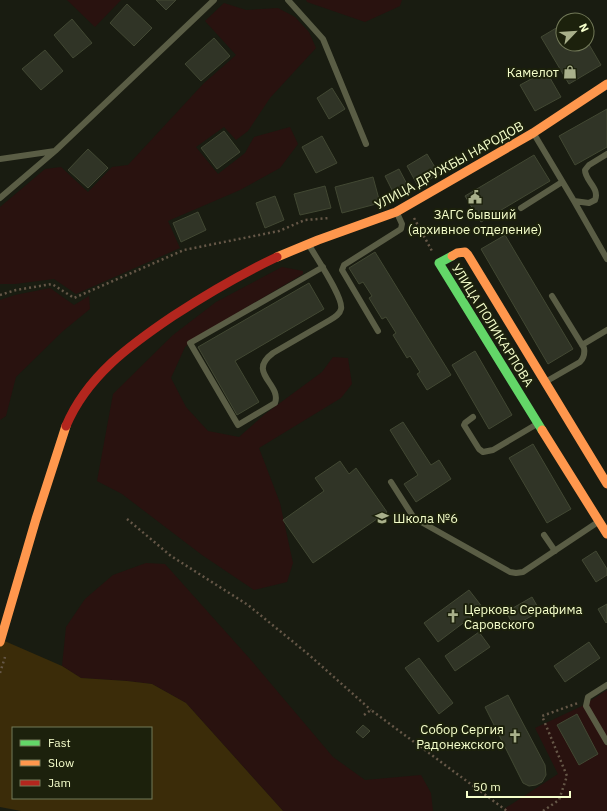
<svg xmlns="http://www.w3.org/2000/svg" width="607" height="811" viewBox="0 0 607 811" font-family="'IBM Plex Sans',sans-serif">
	<style>
		.green { fill: #29120f }
		.water { fill: #3b2c09; fill-rule: evenodd }
		.building { fill: #303426; stroke: #424833 }
		.lines { fill: none; stroke-linecap: round; stroke-linejoin: round }
		.path { stroke: #655747; stroke-width: 2.5; stroke-dasharray: 2 3; stroke-linecap: butt }
		.lane { stroke: #5a5d45; stroke-width: 6 }
		.fast { stroke: #63d668; stroke-width: 9 }
		.slow { stroke: #ff974d; stroke-width: 9 }
		.jam { stroke: #b3261e; stroke-width: 9 }
		.labels { text-anchor: middle; stroke-width: 4; stroke-linejoin: round; paint-order: stroke }
		.poi-label { font-size: 13px; fill: #f6ffcc; stroke: #1c210c; text-anchor: end }
		.street-label { font-size: 13px; fill: #f6ffcc; stroke: #1c210c }
	</style>
	<rect width="100%" height="100%" fill="#191c11"/>
	<path class="green" d="M67 0H121L95 27Z
		M306 0H402L400 6 365 22 307 2Z
		M224 3 246 10 278 8 295 17 309 32 316 48 270 98 248 131 236 140 224 127 196 147 218 174 245 153 254 137 290 127 298 144 280 168 240 190 168 221 180 248 76 294 54 279 15 284H0V207L45 169 61 167 88 192 112 167 128 165 204 83 236 55 205 21Z
		M282 267 303 271V274L195 338 185 347 171 378 186 407 208 431 239 437 265 414 322 372 333 357 348 358 352 384 341 398 259 448 280 503 293 563 287 582 254 590 202 555 122 494 97 481 113 394 173 335 216 302Z
		M50 288 74 305 89 296 90 309 63 331 16 377 6 416 0 420V300L15 295Z
		M146 563 165 564 250 659 333 757 365 780 421 775 431 793 433 811H283L186 703 152 684 127 681 81 678 62 666 66 627 85 599 113 575Z
		M607 690V811H505L504 809 558 774 535 728 582 706Z"/>
	<path class="water" d="M0 639 62 666 81 678 127 681 152 684 186 703 283 811H21L0 807ZM13 728H151V798H13Z"/>
	<path class="building" d="M156 0H176L166 10Z
		M127 4 152 28 134 46 110 23Z
		M72 19 92 43 73 58 54 35Z
		M563 24V44H587V41L601 65 569 84 541 37Z
		M214 38 230 56 201 81 185 64Z
		M45 50 63 71 41 90 22 69Z
		M546 71 561 97 535 111 520 85Z
		M332 88 345 109 329 119 317 98Z
		M607 109V147L575 165 559 136Z
		M224 131 240 152 217 169 201 148Z
		M322 136 337 163 316 173 302 147Z
		M88 149 108 168 88 188 68 170Z
		M427 154 439 174 418 186 407 166Z
		M534 155 550 181 481 222 465 196Z
		M399 169 409 188 395 196 385 176Z
		M373 177 380 203 342 213 335 187Z
		M325 186 331 208 300 215 294 194Z
		M275 196 284 220 265 228 256 203Z
		M198 212 206 230 181 242 173 223Z
		M505 235 573 349 548 364 481 249Z
		M375 252 451 375 427 390 417 374 420 372 410 356 407 358 393 335 396 333 386 317 382 319 369 298 372 296 363 282 359 284 349 268Z
		M309 283 324 309 235 361 259 402 237 415 198 347Z
		M475 351 512 415 489 429 452 365Z
		M403 422 431 465 439 460 451 479 416 502 404 484 418 475 390 430Z
		M533 444 571 509 547 523 509 458Z
		M340 461 349 474 356 468 387 512 313 563 283 520 324 491 315 478Z
		M596 551 607 569V575L596 582 582 560Z
		M469 590 483 608 438 642 424 623Z
		M532 597 540 611 514 626 506 612Z
		M607 604V622L606 623 598 609Z
		M479 632 490 647 455 671 445 656Z
		M589 642 600 658 565 682 554 666Z
		M419 658 453 703 439 714 405 668Z
		M508 695 545 765 546 775 542 782 536 785 529 786 523 783 485 707Z
		M577 714 598 754 579 765 557 725Z
		M363 725 370 731 363 738 356 732Z"/>
	<g class="lines">
		<path class="path" d="M414 218 432 251
			M0 295 16 290 52 284 74 298 184 250 279 231 305 220 330 218
			M127 519 171 556 248 605 308 654 371 710
			M0 673 5 657
			M364 715 371 710 507 811
			M543 811 559 800 567 776 542 716 578 703"/>
		<path class="lane" d="M288 0 323 39 366 144
			M534 134 574 201 607 259
			M0 159 55 151
			M0 198 55 151 214 0
			M574 201 589 203 595 200C600 188 585 181 585 170L589 165 607 154
			M521 208 562 182
			M309 245C315 256 344 298 341 309 340 314 335 317 330 320L273 353C246 373 282 384 275 403L238 425 190 343 323 267
			M378 331 342 270 344 265 401 229 402 224 397 213
			M582 345 607 330
			M547 381 580 362C584 358 585 354 584 348L552 296
			M473 417 465 423 464 425 479 449 483 452 493 450 537 424
			M391 482 414 518 510 572 516 573 523 572 598 522
			M544 535 555 551
			M607 685 588 697 586 706 607 742"/>
		<path class="fast" d="M452 256 439 263 542 430"/>
		<path class="slow" d="M452 256 457 253 465 252 468 255 607 484
			M277 257 318 240 396 212 533 133 607 84
			M542 430 607 534
			M0 642 36 519 66 426"/>
		<path class="jam" d="M66 426C87 376 130 345 173 316 207 294 241 274 277 257"/>
	</g>
	<defs>
		<g id="shop-bare" transform="scale(1.08)"><path d="M-5-2.5h2.3a2.7 3.5 0 0 1 5.4 0H5L5.5 6h-11ZM-1.5-2.5h3a1.5 2.3 0 0 0-3 0Z" fill="#a9b08b" stroke="#1c210c" stroke-width="2.5" paint-order="stroke"/></g>
		<g id="civic-bare" transform="scale(1.08)"><path d="M-.6-6.5H3V-4.5H.6V-3L4-1V1h2V6H-6V1h2V-1L-.6-3ZM-1.2 2.5V6h2.4V2.5Z" fill="#a9b08b" stroke="#1c210c" stroke-width="2.5" paint-order="stroke"/></g>
		<g id="school-bare" transform="scale(1.08)"><path d="M0-5L7-2L0 1L-7-2ZM-4 1L0 2.5L4 1V4Q0 6-4 4Z" fill="#a9b08b" stroke="#1c210c" stroke-width="2.5" paint-order="stroke"/></g>
		<g id="church-bare" transform="scale(1.08)"><path d="M-1.2-6h2.4v3.5h3.3v2.4h-3.3V6h-2.4V-.1h-3.3v-2.4h3.3Z" fill="#a9b08b" stroke="#1c210c" stroke-width="2.5" paint-order="stroke"/></g>
	</defs>
	<g fill-rule="evenodd">
		<use href="#shop-bare" x="570" y="72"/>
		<use href="#civic-bare" x="475" y="197"/>
		<use href="#school-bare" x="382" y="518"/>
		<use href="#church-bare" x="453" y="616"/>
		<use href="#church-bare" x="515" y="736"/>
	</g>
	<g class="labels">
		<g class="poi-label">
			<text x="559" y="77">Камелот</text>
			<text x="475" y="219" text-anchor="middle">ЗАГС бывший<tspan x="475" dy="15">(архивное отделение)</tspan></text>
			<text x="393" y="523" text-anchor="start">Школа №6</text>
			<text x="464" y="614" text-anchor="start">Церковь Серафима<tspan x="464" dy="15">Саровского</tspan></text>
			<text x="504" y="734">Собор Сергия<tspan x="504" dy="15">Радонежского</tspan></text>
		</g>
		<g class="street-label">
			<text transform="translate(449 165) rotate(-29)" y="5">УЛИЦА ДРУЖБЫ НАРОДОВ</text>
			<text transform="translate(493 325) rotate(58)" y="5">УЛИЦА ПОЛИКАРПОВА</text>
		</g>
	</g>
	<rect x="12" y="727" width="140" height="72" fill="#1c210c" stroke="#737a59"/>
	<rect x="20" y="740" width="20" height="6" fill="#63d668" stroke="#737a59"/>
	<text x="48" y="747" font-size="12" fill="#f6ffcc">Fast</text>
	<rect x="20" y="760" width="20" height="6" fill="#ff974d" stroke="#737a59"/>
	<text x="48" y="767" font-size="12" fill="#f6ffcc">Slow</text>
	<rect x="20" y="780" width="20" height="6" fill="#b3261e" stroke="#737a59"/>
	<text x="48" y="787" font-size="12" fill="#f6ffcc">Jam</text>
	<g transform="translate(575 32) rotate(65)"><circle r="19" fill="#1c210c" stroke="#737a59"/>
	<path d="M0-3L7 15L0 10L-7 15Z" fill="#a9b08b"/>
	<text y="-6" font-size="11" font-weight="bold" text-anchor="middle" fill="#f6ffcc">N</text>
	</g>
	<path d="M467 791v6h103v-6" fill="none" stroke="#f6ffcc" stroke-width="2"/>
	<text x="473" y="791" font-size="12" fill="#f6ffcc" stroke="#1c210c" stroke-width="3" paint-order="stroke">50 m</text>
</svg>
